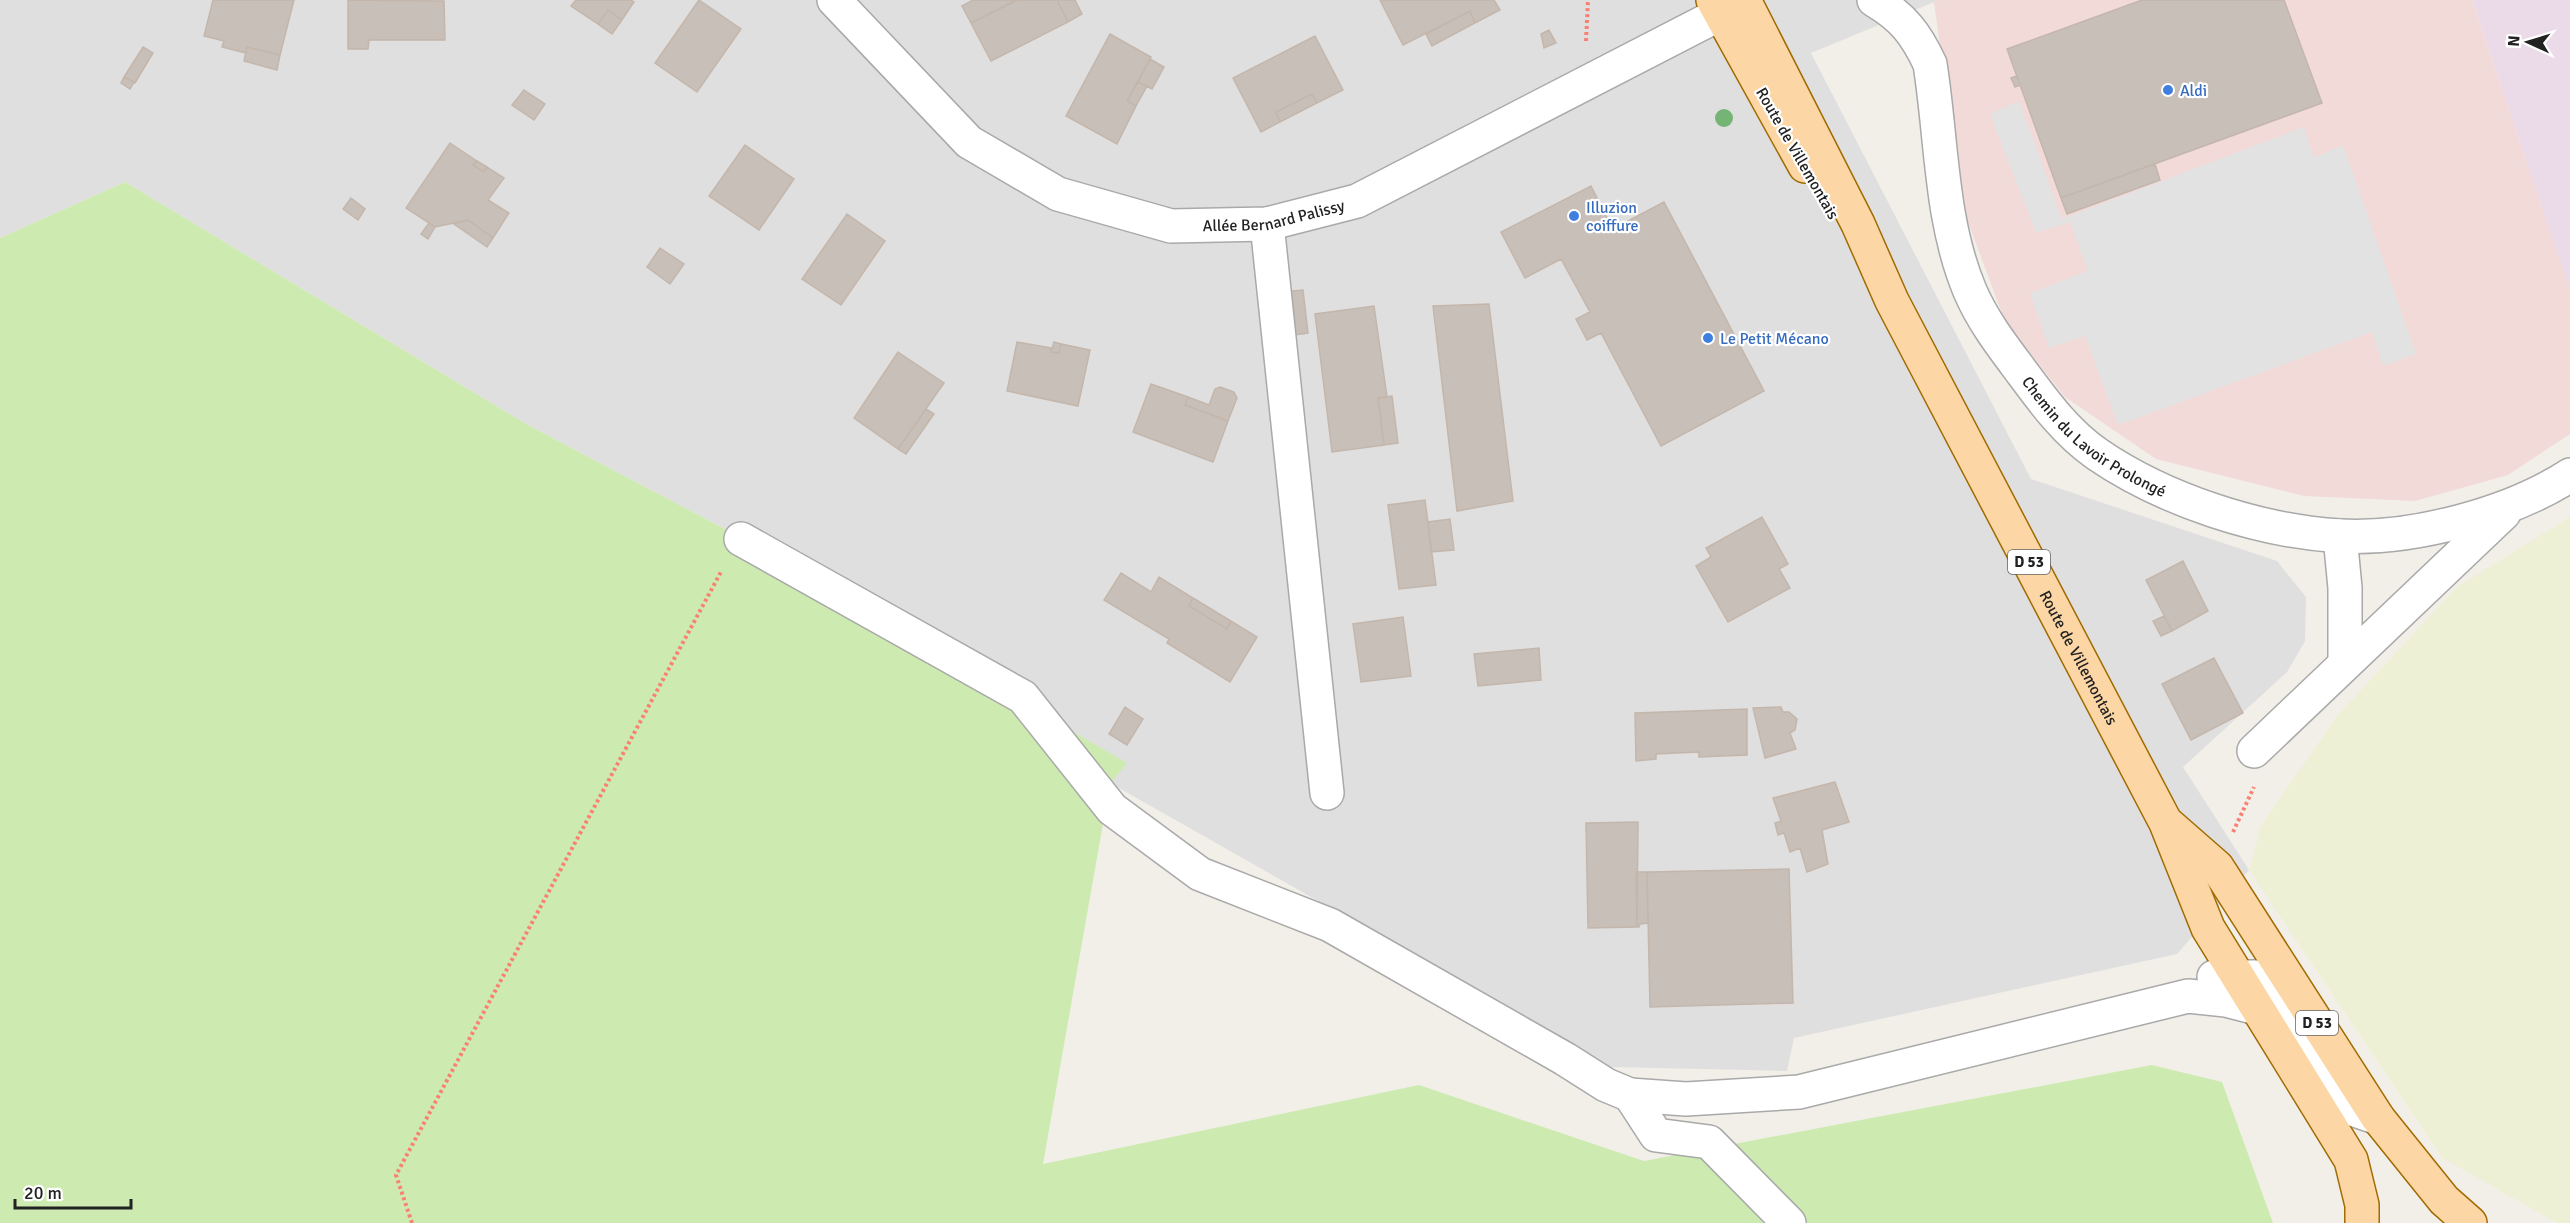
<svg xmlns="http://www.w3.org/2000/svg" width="2570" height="1223" viewBox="0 0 2570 1223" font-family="Signika,sans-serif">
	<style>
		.residential { fill: #e0dfdf }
		.commercial { fill: #f2dad9 }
		.industrial { fill: #ebdbe8 }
		.farmland { fill: #eef0d5 }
		.grass { fill: #cdebb0 }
		.parking { fill: #e2e2e2 }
		.building { fill: #c7bfb8; stroke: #c4b6ab; stroke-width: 1.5 }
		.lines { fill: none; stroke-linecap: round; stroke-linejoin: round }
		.minor-casing { stroke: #a9a9a9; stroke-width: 36 }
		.major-casing { stroke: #a06b00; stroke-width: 36 }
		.path { stroke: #fa8072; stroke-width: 4; stroke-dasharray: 3 3; stroke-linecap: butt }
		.minor { stroke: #fff; stroke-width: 33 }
		.major { stroke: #fcd6a4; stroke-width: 33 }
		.tree { fill: #74b475 }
		.shop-dot { fill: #3f7fe0; stroke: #fff; stroke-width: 2 }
		.labels { text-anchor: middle; stroke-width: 4.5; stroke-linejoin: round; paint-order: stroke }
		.shield { fill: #fff; stroke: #646464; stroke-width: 1.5 }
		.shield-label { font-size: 15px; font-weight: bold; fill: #222 }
		.shop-label { font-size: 16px; fill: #366cbe; stroke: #fff; text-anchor: start }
		.street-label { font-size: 16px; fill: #222; stroke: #fff }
	</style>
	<rect width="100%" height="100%" fill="#f2efe9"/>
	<path class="residential" d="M0 0H1939L1811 53 2031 479 2277 561 2306 597 2305 641 2287 672 2183 767 2249 870 2177 954 1794 1038 1787 1071 1611 1067 1110 783 1126 763 723 528 528 425 125 182 0 238Z"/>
	<path class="commercial" d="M1939 0H2472L2570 290V434L2508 475 2415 501 2304 496 2156 459 2065 397 2005 322 1961 203 1934 2Z"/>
	<path class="industrial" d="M2472 0H2570V290Z"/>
	<path class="farmland" d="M2570 517V1223H2557L2442 1158 2249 870 2261 826 2336 717 2457 587Z"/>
	<path class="grass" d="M125 182 528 425 723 528 1127 763 1110 784 1043 1164 1419 1085 1644 1161 2152 1065 2222 1082 2273 1223H0V238Z"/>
	<path class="parking" d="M2019 101 2062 219 2304 127 2314 158 2343 145 2416 354 2383 366 2372 332 2118 425 2085 336 2049 348 2030 293 2088 271 2070 222 2036 233 1990 114Z"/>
	<path class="building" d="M213 0H294L280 55 247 47 246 53 222 47 224 41 204 36Z
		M348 0 444 1 445 40H369L368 49H348Z
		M576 0H631L634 2 622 20 608 10 598 24 571 6Z
		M699 0 741 29 697 92 655 63Z
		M973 0H1015V1L971 23 962 6Z
		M1057 0H1075L1082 14 1068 22Z
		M1057 0 1068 22 991 61 971 23 1016 0Z
		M1380 0H1494L1500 10 1475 23 1470 11 1403 45Z
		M2142 0H2284L2322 103 2061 198 2007 49Z
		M608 10 622 20 612 34 598 24Z
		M1470 11 1475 23 1432 46 1426 34Z
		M1549 30 1556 43 1544 48 1541 34Z
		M1110 34 1151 57 1127 101 1136 106 1117 144 1066 116Z
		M1315 36 1343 90 1317 103 1312 94 1276 112 1280 122 1261 132 1233 78Z
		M143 47 153 53 135 83 124 77Z
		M247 47 280 55 277 70 244 61Z
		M1150 59 1164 67 1152 89 1138 82Z
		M2017 76 2020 85 2015 87 2011 78Z
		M124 77 134 82 130 89 121 83Z
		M1138 82 1147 86 1136 106 1127 101Z
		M524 90 545 104 534 120 512 105Z
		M1312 94 1317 103 1280 122 1276 112Z
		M450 143 477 161 473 165 484 172 487 167 504 178 488 200 509 213 493 238 468 220 435 227 406 208Z
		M745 145 794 179 759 230 709 196Z
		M477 161 487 167 484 172 473 165Z
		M2155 164 2160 180 2067 214 2061 198Z
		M1591 186 1613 229 1664 202 1764 391 1661 446 1601 333 1587 340 1576 319 1590 312 1561 259 1525 278 1501 232Z
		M351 198 365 209 358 220 343 209Z
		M847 214 885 241 841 305 802 279Z
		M468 220 493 238 487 247 454 224Z
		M429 223 435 227 428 239 421 234Z
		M660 248 684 264 670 284 647 267Z
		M1303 290 1308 333 1287 336 1282 292Z
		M1489 304 1513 501 1457 511 1433 306Z
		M1374 306 1387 397 1378 398 1384 445 1332 452 1315 314Z
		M1017 342 1052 348 1051 352 1059 353 1061 344 1090 350 1078 406 1007 391Z
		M1054 342 1061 344 1059 353 1051 352Z
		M898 352 944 383 898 449 854 418Z
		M1151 384 1188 397 1185 405 1228 421 1213 462 1133 432Z
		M1220 387 1234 392 1237 398 1228 421 1185 405 1188 397 1209 405 1215 389Z
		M1392 396 1398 443 1384 445 1378 398Z
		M926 409 934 414 906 454 898 449Z
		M1425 500 1436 585 1399 589 1388 505Z
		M1762 517 1788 564 1779 569 1790 588 1728 622 1696 566 1711 557 1706 548Z
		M1450 519 1454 550 1431 552 1428 522Z
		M2183 561 2208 611 2172 631 2146 580Z
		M1121 573 1151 592 1159 577 1193 598 1189 606 1227 629 1231 621 1257 637 1230 682 1167 643 1169 639 1104 600Z
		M1193 598 1231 621 1227 629 1189 606Z
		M2164 616 2172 631 2161 636 2153 621Z
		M1403 617 1411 676 1361 682 1353 624Z
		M1539 648 1541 680 1478 686 1474 654Z
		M2214 658 2243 713 2191 740 2162 684Z
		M1125 707 1143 719 1127 745 1109 734Z
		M1781 707 1783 712H1789L1797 719 1795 730 1790 733 1796 749 1765 758 1753 708Z
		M1747 709V755L1699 757V752L1656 754V759L1636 761 1635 713Z
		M1835 782 1849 822 1822 830 1828 864 1807 872 1800 848 1790 852 1784 833 1778 835 1775 823 1781 821 1773 798Z
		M1638 822 1637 927 1588 928 1586 823Z
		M1789 869 1793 1003 1650 1007 1647 872Z
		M1636 872H1647L1648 923 1640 924 1639 927H1637Z"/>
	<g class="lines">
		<g class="minor-casing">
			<g id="minor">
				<path id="s1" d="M834 0 969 142 1058 194 1171 226 1267 224 1357 201 1745 1"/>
				<path id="s2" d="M1874 0C1903 17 1916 34 1930 64 1942 139 1940 220 1970 291 1982 319 2000 343 2018 367 2041 398 2064 431 2097 454 2164 500 2259 531 2340 536 2412 540 2510 514 2570 475"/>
				<path d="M1267 224 1327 793"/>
				<path d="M2340 536 2345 588V661"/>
				<path d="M741 539 1023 697 1112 809 1200 874 1330 925 1565 1059 1606 1085 1630 1095 1686 1099 1799 1092 2188 996 2226 1000 2257 1008"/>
				<path d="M2254 751 2504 513"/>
				<path d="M2214 977H2264L2346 1107 2378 1118"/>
				<path d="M1630 1095 1656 1135 1709 1142 1789 1223"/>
			</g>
		</g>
		<g class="major-casing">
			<g id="major">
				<path d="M1713 0 1805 166"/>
				<path id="s3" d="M1744 0 1858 224 1892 301 2166 823 2208 928 2351 1160 2362 1205V1223"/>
				<path d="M2169 825 2217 867 2378 1118 2444 1200 2470 1223"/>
			</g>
		</g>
		<path class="path" d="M1586 41 1588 0
			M2233 832 2254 787
			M412 1223 396 1175 722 570"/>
		<use href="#minor" class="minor"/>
		<use href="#major" class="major"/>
	</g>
	<circle class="tree" cx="1724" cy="118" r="9"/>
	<g class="shop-dot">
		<circle cx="2168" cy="90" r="6"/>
		<circle cx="1574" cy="216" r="6"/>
		<circle cx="1708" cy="338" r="6"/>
	</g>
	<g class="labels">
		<g class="shield">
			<rect x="2008" y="550" width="42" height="24" rx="4.5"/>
			<rect x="2296" y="1011" width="42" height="24" rx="4.5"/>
		</g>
		<g class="shield-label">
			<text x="2029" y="567">D 53</text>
			<text x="2317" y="1028">D 53</text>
		</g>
		<g class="shop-label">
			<text x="2180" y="96">Aldi</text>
			<text x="1586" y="213">Illuzion<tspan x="1586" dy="18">coiffure</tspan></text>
			<text x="1720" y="344">Le Petit Mécano</text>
		</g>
		<g class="street-label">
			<text transform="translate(1798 153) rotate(60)" y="6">Route de Villemontais</text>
			<text dy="6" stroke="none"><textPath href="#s1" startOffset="520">Allée Bernard Palissy</textPath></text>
			<text dy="6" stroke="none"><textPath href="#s2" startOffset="513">Chemin du Lavoir Prolongé</textPath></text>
			<text dy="6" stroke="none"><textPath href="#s3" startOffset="738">Route de Villemontais</textPath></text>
		</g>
	</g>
	<g transform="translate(2528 42) rotate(274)" stroke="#ffffff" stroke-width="4.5" paint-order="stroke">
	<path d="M0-4.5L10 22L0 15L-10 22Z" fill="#222222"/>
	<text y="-9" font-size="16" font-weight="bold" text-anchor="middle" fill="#222222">N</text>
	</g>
	<path d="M15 1199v9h116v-9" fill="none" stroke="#222222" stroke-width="3"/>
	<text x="24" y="1199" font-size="18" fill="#222222" stroke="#ffffff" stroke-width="4.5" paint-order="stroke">20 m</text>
</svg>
